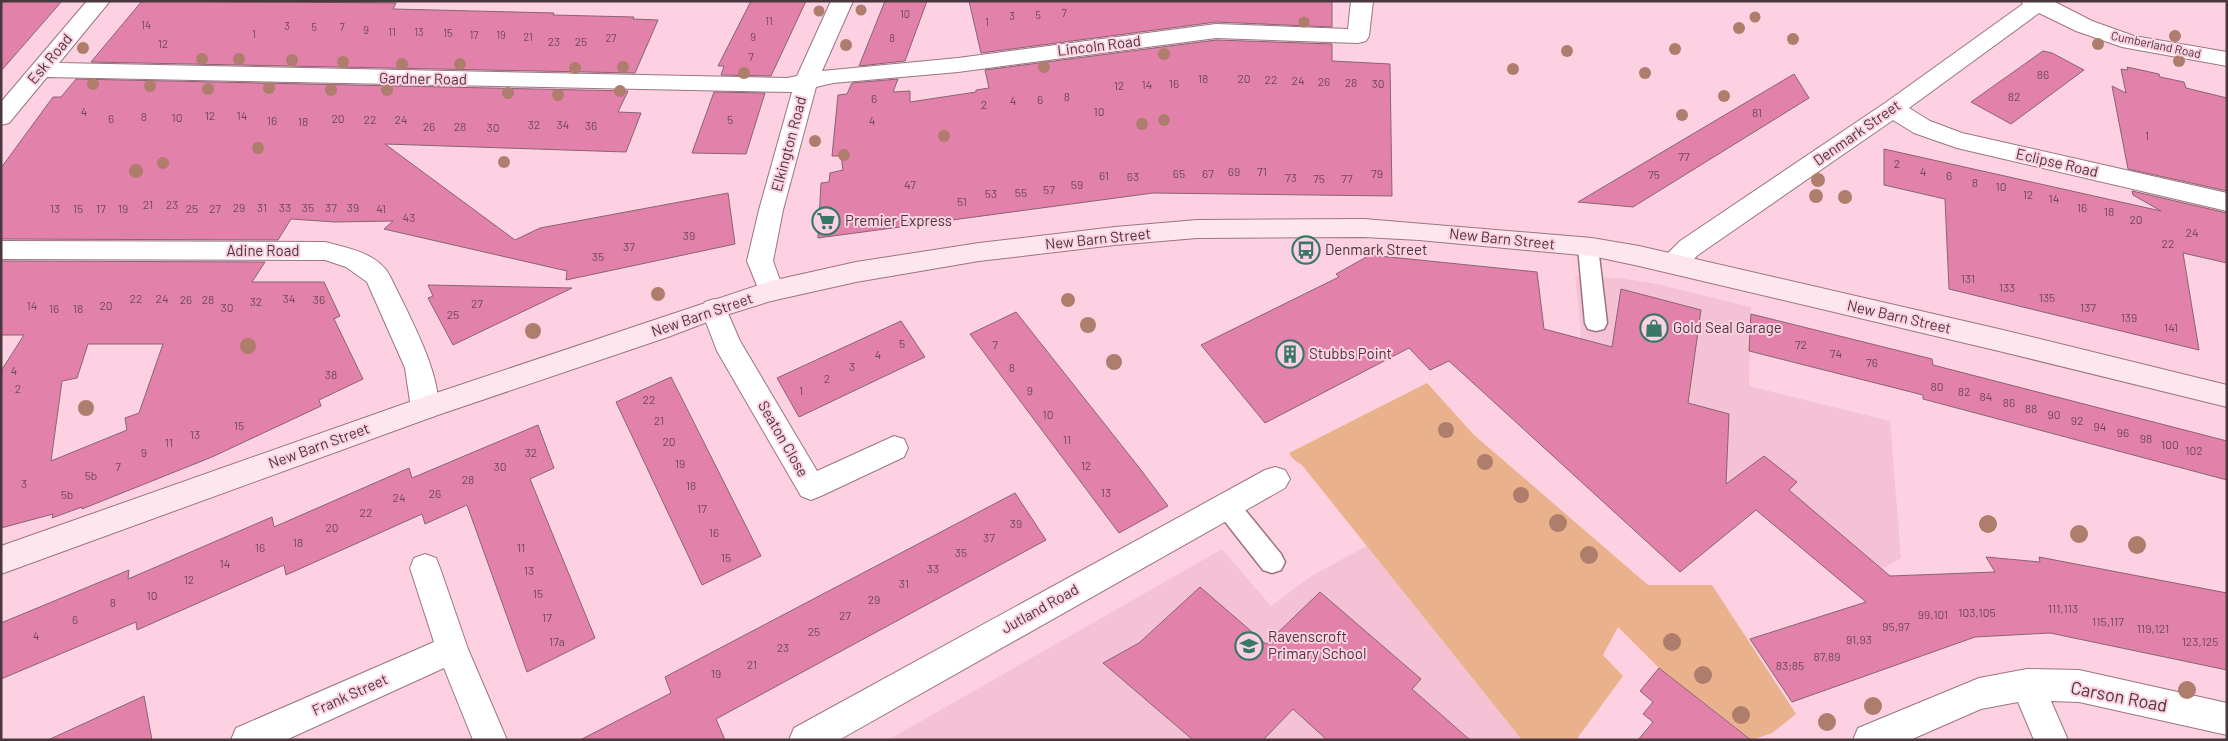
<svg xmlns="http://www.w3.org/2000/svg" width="2228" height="741" viewBox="0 0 2228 741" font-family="Barlow,sans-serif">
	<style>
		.built { fill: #f5c2d5 }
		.green { fill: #e9b18c }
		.building { fill: #e282aa; stroke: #896371; fill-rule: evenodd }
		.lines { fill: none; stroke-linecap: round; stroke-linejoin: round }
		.lane-casing { stroke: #9b7482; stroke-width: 3 }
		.street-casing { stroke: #9b7482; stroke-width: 2 }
		.secondary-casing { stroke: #9b7482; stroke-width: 2 }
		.lane { fill: #fff; fill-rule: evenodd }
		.street { fill: #fff; fill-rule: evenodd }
		.secondary { fill: #fee6ef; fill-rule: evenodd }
		.tree { fill: #ae7d6b }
		.labels { text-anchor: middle; stroke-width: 4; stroke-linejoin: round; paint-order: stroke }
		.far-number-label { font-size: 11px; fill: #6e4a58 }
		.number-label { font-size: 12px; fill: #6e4a58 }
		.far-street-label { font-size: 12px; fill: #48373d; stroke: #fdd1e1 }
		.street-label { font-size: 15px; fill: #48373d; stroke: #fdd1e1 }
		.poi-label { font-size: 15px; fill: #48373d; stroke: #fdd1e1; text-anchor: start }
		.near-street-label { font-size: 18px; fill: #48373d; stroke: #fdd1e1 }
	</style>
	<rect width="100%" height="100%" fill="#fdd1e1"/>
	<path class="built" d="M1575 276 1619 278 1657 284 1751 307 1749 386 1890 421 1901 558 1877 572 1841 581 1578 361 1581 330Z
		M1367 546 1522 740H888L1222 549 1271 606 1313 575Z"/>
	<path class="green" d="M1427 383 1474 435 1648 585H1712L1796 714 1772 733 1752 740 1659 668 1618 627 1603 655 1623 676 1576 740H1522L1302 465 1294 460 1289 453Z"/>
	<path class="building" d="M1 1H62L1 71Z
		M142 1 396 3 393 9 554 13 553 15 634 17 633 19 658 20 635 73 91 62Z
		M751 1H806L771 76 721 75 724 66H718Z
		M885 1H927L905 61 859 66Z
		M969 1H1332V27L1216 22 981 53Z
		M1216 40 1332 44V61L1390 64 1392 196 1153 193 818 238 821 183 829 182 830 173 843 170 841 156H832L838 95 847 94 852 83 898 79 893 92 910 91V102L976 92V90L989 88 985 70Z
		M2043 51 2052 53 2084 70 2011 124 1971 102Z
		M2127 67 2159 74 2160 77 2184 82 2186 88 2227 98V191L2128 169 2112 86 2126 93 2121 69 2128 70Z
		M1794 74 1809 98 1633 207 1578 202Z
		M76 79 628 91 618 112 641 113 626 152 385 144 515 240 540 228 728 193 735 244 566 280 567 271 384 229 393 221 335 222 291 219 278 240 1 239V168L53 97H61Z
		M714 92 765 93 746 154 692 153Z
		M1884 149 2161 211 2133 195 2132 191 2227 213V263L2183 253 2199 350 1949 289 1945 199 1884 185Z
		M1370 255 1537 272 1544 329 1612 347 1621 289 1701 310 1688 403 1729 414 1726 484 1764 456 1797 482 1789 490 1890 576 1995 572 1986 557 2040 562 2039 557 2227 593V670L2050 633 1975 637 1792 702 1750 639 1866 602 1756 510 1680 572 1449 361 1430 370 1409 348 1265 423 1201 345 1339 277 1336 274Z
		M1 261 265 262 252 282H324L340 316 334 319 363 379 319 400 321 406 212 457 82 509V507L52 518 53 514 1 528V371L24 335H1ZM88 344H163L139 413 125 418 127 430 51 461 62 381 77 378Z
		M428 285 572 288 453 345 428 298 433 296Z
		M1016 312 1141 470 1168 506 1119 533 970 334Z
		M1751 314 1932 359 1933 365 2227 441V480L1923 399V395L1749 351Z
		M901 321 925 357 799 417 777 378Z
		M671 377 761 556 702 585 616 402Z
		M538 425 554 468 530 479 595 638 527 672 467 505 425 524 422 514 286 575 284 565 137 630 136 622 1 679V623L129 570 128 579 272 517 274 527 409 468 412 478Z
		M1015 493 1046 540 716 719 725 740H580L671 693 665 677Z
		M1200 587 1266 644 1320 592 1421 679 1412 689 1470 740H1327L1293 709 1263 740H1193L1103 663 1139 643Z
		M1659 668 1751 740H1638L1653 722 1643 714 1653 702 1640 691Z
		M144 696 152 740H48Z"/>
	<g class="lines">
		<g class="lane-casing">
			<path id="lane" d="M1588 239 1595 242 1598 247 1607 323 1604 329 1596 331 1588 329 1585 323 1578 247 1581 242Z
				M1228 496 1237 500 1281 554 1285 562 1281 570 1272 573 1263 570 1219 514 1216 507 1219 500Z"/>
		</g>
		<g class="street-casing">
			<path id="street" d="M87 1H110L59 63 787 78 797 76 831 1H853L822 71 958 58 1216 24 1348 29 1351 1H1373L1369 36 1366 41 1358 43 1216 38 958 72 833 83 816 87 783 210 773 261 784 291 780 298 771 301 762 298 747 261 759 210 792 92 47 77 9 123 1 125V102Z
				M2021 1H2053L2092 21 2134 36 2227 52V66L2122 47 2076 31 2039 13 1909 108 1930 121 1962 133 2227 193V211L1957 148 1914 133 1893 120 1698 255C1687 266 1680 276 1664 271L1660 264 1664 257 1680 241 1885 103 2023 4Z
				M1 241 325 242C348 248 378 253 390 276 404 306 450 387 435 416L425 419 415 416 411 408 405 368 367 282 346 267 325 260 1 259Z
				M714 299 723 302 740 341 817 471 894 436 904 439 908 448 904 457 821 496 811 500 801 496 717 351 701 309 705 302Z
				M1275 467 1285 470 1290 479 1285 488 839 740H789L794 728 1265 470Z
				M425 554 436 558 440 568 468 649 507 740H473L444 668 286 740H231L236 728 434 642 410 568 414 558Z
				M2027 669 2079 670 2227 703V735L2079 702 2051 701 2068 740H2034L2018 702 1981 709 1910 740H1853L1858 728 1967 683 1979 678Z"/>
		</g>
		<g class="secondary-casing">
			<path id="secondary" d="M1364 219 1592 238 1639 246 2003 330 2227 385V407L2003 352 1639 266 1592 256 1419 240 1364 237 1197 238 1115 245 979 261 856 282 771 301 723 316 668 337 435 416 1 574V546L415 400 771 281 856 262 979 243 1115 227 1197 220Z"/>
		</g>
		<use href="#lane" class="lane"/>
		<use href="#street" class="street"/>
		<use href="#secondary" class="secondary"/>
	</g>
	<g class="tree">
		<circle cx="861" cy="10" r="5.5"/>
		<circle cx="819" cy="11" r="5.5"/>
		<circle cx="1755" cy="17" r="5.5"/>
		<circle cx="1304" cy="22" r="5.5"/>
		<circle cx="1739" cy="28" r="6"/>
		<circle cx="2175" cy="36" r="6"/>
		<circle cx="1793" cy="39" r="6"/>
		<circle cx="2098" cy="44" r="6"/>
		<circle cx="846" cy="45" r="6"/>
		<circle cx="83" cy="48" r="6"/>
		<circle cx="1675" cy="49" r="6"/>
		<circle cx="1567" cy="51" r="6"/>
		<circle cx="1164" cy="54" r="6"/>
		<circle cx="202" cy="59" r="6"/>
		<circle cx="239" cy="59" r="6"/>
		<circle cx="292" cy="60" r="6"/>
		<circle cx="2179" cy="61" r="6"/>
		<circle cx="343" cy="62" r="6"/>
		<circle cx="402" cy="64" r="6"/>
		<circle cx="460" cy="64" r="6"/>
		<circle cx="623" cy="67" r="6"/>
		<circle cx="1044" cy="67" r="6"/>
		<circle cx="575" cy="68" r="6"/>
		<circle cx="1513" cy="69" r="6"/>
		<circle cx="744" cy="73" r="6"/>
		<circle cx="1645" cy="73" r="6"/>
		<circle cx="93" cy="84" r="6"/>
		<circle cx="150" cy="86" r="6"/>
		<circle cx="269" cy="88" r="6"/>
		<circle cx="208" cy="89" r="6"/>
		<circle cx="331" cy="90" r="6"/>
		<circle cx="387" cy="90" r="6"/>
		<circle cx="620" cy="91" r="6"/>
		<circle cx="508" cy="93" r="6"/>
		<circle cx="558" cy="95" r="6"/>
		<circle cx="1724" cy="96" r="6"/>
		<circle cx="1682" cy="115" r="6"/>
		<circle cx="1164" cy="120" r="6"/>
		<circle cx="1142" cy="124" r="6"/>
		<circle cx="944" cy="136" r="6"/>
		<circle cx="815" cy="141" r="6"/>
		<circle cx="258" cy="148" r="6"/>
		<circle cx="844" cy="155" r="6"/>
		<circle cx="504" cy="162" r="6"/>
		<circle cx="163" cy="163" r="6"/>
		<circle cx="136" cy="171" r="7"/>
		<circle cx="1818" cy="180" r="7"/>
		<circle cx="1816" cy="196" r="7"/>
		<circle cx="1845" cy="197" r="7"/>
		<circle cx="658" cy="294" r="7"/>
		<circle cx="1068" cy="300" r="7"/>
		<circle cx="1088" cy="325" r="8"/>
		<circle cx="533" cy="331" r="8"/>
		<circle cx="248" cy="346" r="8"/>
		<circle cx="1114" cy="362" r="8"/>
		<circle cx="86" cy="408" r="8"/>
		<circle cx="1446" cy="430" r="8"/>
		<circle cx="1485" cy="462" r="8"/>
		<circle cx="1521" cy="495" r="8"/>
		<circle cx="1558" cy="523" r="9"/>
		<circle cx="1988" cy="524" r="9"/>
		<circle cx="2079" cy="534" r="9"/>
		<circle cx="2137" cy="545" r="9"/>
		<circle cx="1589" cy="555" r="9"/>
		<circle cx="1672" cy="642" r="9"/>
		<circle cx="1703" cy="675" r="9"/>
		<circle cx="2187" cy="690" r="9"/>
		<circle cx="1873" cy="706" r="9"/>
		<circle cx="1741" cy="715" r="9"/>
		<circle cx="1827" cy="722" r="9"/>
	</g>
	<defs>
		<g id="supermarket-ring" transform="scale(1.4375)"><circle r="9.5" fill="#fdd1e1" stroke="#377867" stroke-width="1.5"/><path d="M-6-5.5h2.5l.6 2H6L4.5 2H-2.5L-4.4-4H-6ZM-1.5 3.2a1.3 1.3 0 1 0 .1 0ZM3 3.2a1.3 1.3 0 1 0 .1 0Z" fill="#377867"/></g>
		<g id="bus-ring" transform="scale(1.4375)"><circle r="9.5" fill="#fdd1e1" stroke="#377867" stroke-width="1.5"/><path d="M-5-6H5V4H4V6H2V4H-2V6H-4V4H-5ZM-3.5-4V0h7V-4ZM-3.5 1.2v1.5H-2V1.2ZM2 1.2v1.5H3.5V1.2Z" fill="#377867"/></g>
		<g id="shop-ring" transform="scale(1.4375)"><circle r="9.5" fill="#fdd1e1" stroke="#377867" stroke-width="1.5"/><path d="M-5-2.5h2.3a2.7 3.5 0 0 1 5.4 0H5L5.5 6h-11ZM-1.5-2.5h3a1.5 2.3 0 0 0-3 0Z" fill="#377867"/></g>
		<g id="building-ring" transform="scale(1.4375)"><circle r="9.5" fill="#fdd1e1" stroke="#377867" stroke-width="1.5"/><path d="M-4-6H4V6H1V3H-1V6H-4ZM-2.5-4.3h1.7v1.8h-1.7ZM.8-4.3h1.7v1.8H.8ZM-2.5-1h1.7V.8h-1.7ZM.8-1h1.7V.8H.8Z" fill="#377867"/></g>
		<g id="school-ring" transform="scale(1.4375)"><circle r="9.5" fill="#fdd1e1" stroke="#377867" stroke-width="1.5"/><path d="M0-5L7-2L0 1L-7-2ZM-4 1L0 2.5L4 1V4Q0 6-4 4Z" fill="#377867"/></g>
	</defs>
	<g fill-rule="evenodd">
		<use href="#supermarket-ring" x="826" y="221"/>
		<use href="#bus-ring" x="1306" y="250"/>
		<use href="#shop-ring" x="1654" y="328"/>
		<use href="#building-ring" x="1290" y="354"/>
		<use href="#school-ring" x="1249" y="646"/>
	</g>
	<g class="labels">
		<g class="far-number-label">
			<text x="1064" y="17">7</text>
			<text x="905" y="18">10</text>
			<text x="1038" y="19">5</text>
			<text x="1012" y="20">3</text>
			<text x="769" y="25">11</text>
			<text x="987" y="26">1</text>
			<text x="146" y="29">14</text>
			<text x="287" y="30">3</text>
			<text x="314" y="31">5</text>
			<text x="342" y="31">7</text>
			<text x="366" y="34">9</text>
			<text x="392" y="36">11</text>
			<text x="419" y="36">13</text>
			<text x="448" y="37">15</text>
			<text x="254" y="38">1</text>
			<text x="474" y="39">17</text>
			<text x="501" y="39">19</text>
			<text x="528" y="41">21</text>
			<text x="753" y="41">9</text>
			<text x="611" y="42">27</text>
			<text x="892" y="42">8</text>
		</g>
		<g class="number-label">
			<text x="554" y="46">23</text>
			<text x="581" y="46">25</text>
			<text x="163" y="48">12</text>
			<text x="751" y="61">7</text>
			<text x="2043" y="79">86</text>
			<text x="1203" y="83">18</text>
			<text x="1244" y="83">20</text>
			<text x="1271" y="84">22</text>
			<text x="1298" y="85">24</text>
			<text x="1324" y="86">26</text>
			<text x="1351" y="87">28</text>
			<text x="1174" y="88">16</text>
			<text x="1378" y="88">30</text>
			<text x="1147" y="89">14</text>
			<text x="1119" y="90">12</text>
			<text x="1067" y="101">8</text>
			<text x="2014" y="101">82</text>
			<text x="874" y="103">6</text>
			<text x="1040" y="104">6</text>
			<text x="1013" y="105">4</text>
			<text x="984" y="109">2</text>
			<text x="84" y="116">4</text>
			<text x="1099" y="116">10</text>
			<text x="1757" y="117">81</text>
			<text x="210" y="120">12</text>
			<text x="242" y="120">14</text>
			<text x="144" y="121">8</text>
			<text x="177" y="122">10</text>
			<text x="111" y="123">6</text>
			<text x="338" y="123">20</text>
			<text x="370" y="124">22</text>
			<text x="401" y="124">24</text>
			<text x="730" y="124">5</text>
			<text x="272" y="125">16</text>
			<text x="872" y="125">4</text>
			<text x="303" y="126">18</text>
			<text x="534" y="129">32</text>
			<text x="563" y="129">34</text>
			<text x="591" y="130">36</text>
			<text x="429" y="131">26</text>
			<text x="460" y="131">28</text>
			<text x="493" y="132">30</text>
			<text x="2147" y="140">1</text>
			<text x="1684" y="161">77</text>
			<text x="1897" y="168">2</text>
			<text x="1234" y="176">69</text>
			<text x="1262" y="176">71</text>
			<text x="1923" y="176">4</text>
			<text x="1179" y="178">65</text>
			<text x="1208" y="178">67</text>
			<text x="1377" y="178">79</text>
			<text x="1654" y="179">75</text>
			<text x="1104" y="180">61</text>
			<text x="1949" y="180">6</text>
			<text x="1133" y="181">63</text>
			<text x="1291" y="182">73</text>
			<text x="1319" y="183">75</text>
			<text x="1347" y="183">77</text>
			<text x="1975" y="187">8</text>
			<text x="910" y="189">47</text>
			<text x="1077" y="189">59</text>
			<text x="2001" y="191">10</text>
			<text x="1049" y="194">57</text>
			<text x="1021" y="197">55</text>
			<text x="991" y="198">53</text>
			<text x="2028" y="199">12</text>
			<text x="2054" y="203">14</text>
			<text x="962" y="206">51</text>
			<text x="148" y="209">21</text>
			<text x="172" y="209">23</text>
			<text x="239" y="212">29</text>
			<text x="262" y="212">31</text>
			<text x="285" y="212">33</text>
			<text x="308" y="212">35</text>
			<text x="331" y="212">37</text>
			<text x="353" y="212">39</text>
			<text x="2082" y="212">16</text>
			<text x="55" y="213">13</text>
			<text x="78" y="213">15</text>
			<text x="101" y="213">17</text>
			<text x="123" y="213">19</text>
			<text x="192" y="213">25</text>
			<text x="215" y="213">27</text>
			<text x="381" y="213">41</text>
			<text x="2109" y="216">18</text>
			<text x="409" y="222">43</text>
			<text x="2136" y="224">20</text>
			<text x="2192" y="237">24</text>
			<text x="689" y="240">39</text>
			<text x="2168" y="248">22</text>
			<text x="629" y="251">37</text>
			<text x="598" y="261">35</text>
			<text x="1968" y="283">131</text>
			<text x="2007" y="292">133</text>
			<text x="2047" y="302">135</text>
			<text x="136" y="303">22</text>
			<text x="162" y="303">24</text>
			<text x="289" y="303">34</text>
			<text x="186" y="304">26</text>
			<text x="208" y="304">28</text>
			<text x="319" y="304">36</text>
			<text x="256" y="306">32</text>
			<text x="477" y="308">27</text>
			<text x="32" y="310">14</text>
			<text x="106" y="310">20</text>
			<text x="227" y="312">30</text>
			<text x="2088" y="312">137</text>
			<text x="54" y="313">16</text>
			<text x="78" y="313">18</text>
			<text x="453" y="319">25</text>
			<text x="2129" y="322">139</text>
			<text x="2171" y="332">141</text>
			<text x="902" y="348">5</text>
			<text x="995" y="349">7</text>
			<text x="1801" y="349">72</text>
			<text x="1836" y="358">74</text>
			<text x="878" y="359">4</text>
			<text x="1872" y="367">76</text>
			<text x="852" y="371">3</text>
			<text x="1012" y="372">8</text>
			<text x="14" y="375">4</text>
			<text x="331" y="379">38</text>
			<text x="827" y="383">2</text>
			<text x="1937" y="391">80</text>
			<text x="18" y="393">2</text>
			<text x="801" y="395">1</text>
			<text x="1030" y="395">9</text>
			<text x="1964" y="396">82</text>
			<text x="1986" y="401">84</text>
			<text x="649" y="404">22</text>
			<text x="2009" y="407">86</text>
			<text x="2031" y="413">88</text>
			<text x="1048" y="419">10</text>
			<text x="2054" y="419">90</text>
			<text x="659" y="425">21</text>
			<text x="2077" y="425">92</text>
			<text x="239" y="430">15</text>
			<text x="2100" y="431">94</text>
			<text x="2123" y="437">96</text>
			<text x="195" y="439">13</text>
			<text x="2146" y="443">98</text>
			<text x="1067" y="444">11</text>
			<text x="669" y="446">20</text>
			<text x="169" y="447">11</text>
			<text x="2170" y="449">100</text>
			<text x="2194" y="455">102</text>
			<text x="144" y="457">9</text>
			<text x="531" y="457">32</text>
			<text x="680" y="468">19</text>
			<text x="1086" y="470">12</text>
			<text x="118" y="471">7</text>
			<text x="500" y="471">30</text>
			<text x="91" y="480">5b</text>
			<text x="468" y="484">28</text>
			<text x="24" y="488">3</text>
			<text x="691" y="490">18</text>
			<text x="1106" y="497">13</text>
			<text x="435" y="498">26</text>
			<text x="67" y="499">5b</text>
			<text x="399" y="502">24</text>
			<text x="702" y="513">17</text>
			<text x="366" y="517">22</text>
			<text x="1016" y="528">39</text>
			<text x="332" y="532">20</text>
			<text x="714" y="537">16</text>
			<text x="989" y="542">37</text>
			<text x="298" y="547">18</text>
			<text x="260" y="552">16</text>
			<text x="521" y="552">11</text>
			<text x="961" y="557">35</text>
			<text x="726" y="562">15</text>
			<text x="225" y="568">14</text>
			<text x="933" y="573">33</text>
			<text x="529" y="575">13</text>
			<text x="189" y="584">12</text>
			<text x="904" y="588">31</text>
			<text x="538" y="598">15</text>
			<text x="152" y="600">10</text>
			<text x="874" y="604">29</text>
			<text x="113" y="607">8</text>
			<text x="2063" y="613">111,113</text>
			<text x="1977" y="617">103,105</text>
			<text x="1933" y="619">99,101</text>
			<text x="845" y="620">27</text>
			<text x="547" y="622">17</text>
			<text x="75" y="624">6</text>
			<text x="2108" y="626">115,117</text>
			<text x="1896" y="631">95,97</text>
			<text x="2153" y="633">119,121</text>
			<text x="814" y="636">25</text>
			<text x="36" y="640">4</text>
			<text x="1859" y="644">91,93</text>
			<text x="557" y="646">17a</text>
			<text x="2200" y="646">123,125</text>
			<text x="783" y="652">23</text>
			<text x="1827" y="661">87,89</text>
			<text x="752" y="669">21</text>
			<text x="1790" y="670">83;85</text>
			<text x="716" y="678">19</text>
		</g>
		<g class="far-street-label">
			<text transform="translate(2156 45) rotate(12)" y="4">Cumberland Road</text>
		</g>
		<g class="street-label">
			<text transform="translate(1099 46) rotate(-7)" y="5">Lincoln Road</text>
			<text transform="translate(50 59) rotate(-50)" y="5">Esk Road</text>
			<text transform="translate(423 79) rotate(1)" y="5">Gardner Road</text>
			<text transform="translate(1857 133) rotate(-35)" y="5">Denmark Street</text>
			<text transform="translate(789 144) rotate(-75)" y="5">Elkington Road</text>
			<text transform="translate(2057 163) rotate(13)" y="5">Eclipse Road</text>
			<text transform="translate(1098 239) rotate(-6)" y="5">New Barn Street</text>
			<text transform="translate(1502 239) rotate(6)" y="5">New Barn Street</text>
			<text x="263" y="256">Adine Road</text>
			<text transform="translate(702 315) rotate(-19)" y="5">New Barn Street</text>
			<text transform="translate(1899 317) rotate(13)" y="5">New Barn Street</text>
			<text transform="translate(783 439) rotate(60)" y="5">Seaton Close</text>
			<text transform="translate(319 446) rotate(-20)" y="5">New Barn Street</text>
			<text transform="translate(1040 609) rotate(-29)" y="5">Jutland Road</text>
			<text transform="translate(350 695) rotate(-24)" y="5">Frank Street</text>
		</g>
		<g class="poi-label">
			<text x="845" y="226">Premier Express</text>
			<text x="1325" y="255">Denmark Street</text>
			<text x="1673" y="333">Gold Seal Garage</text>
			<text x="1309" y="359">Stubbs Point</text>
			<text x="1268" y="642">Ravenscroft<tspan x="1268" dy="17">Primary School</tspan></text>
		</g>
		<g class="near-street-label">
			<text transform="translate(2119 697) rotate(11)" y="6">Carson Road</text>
		</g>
	</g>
	<rect width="2228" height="741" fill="none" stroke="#48373d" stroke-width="5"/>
</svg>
